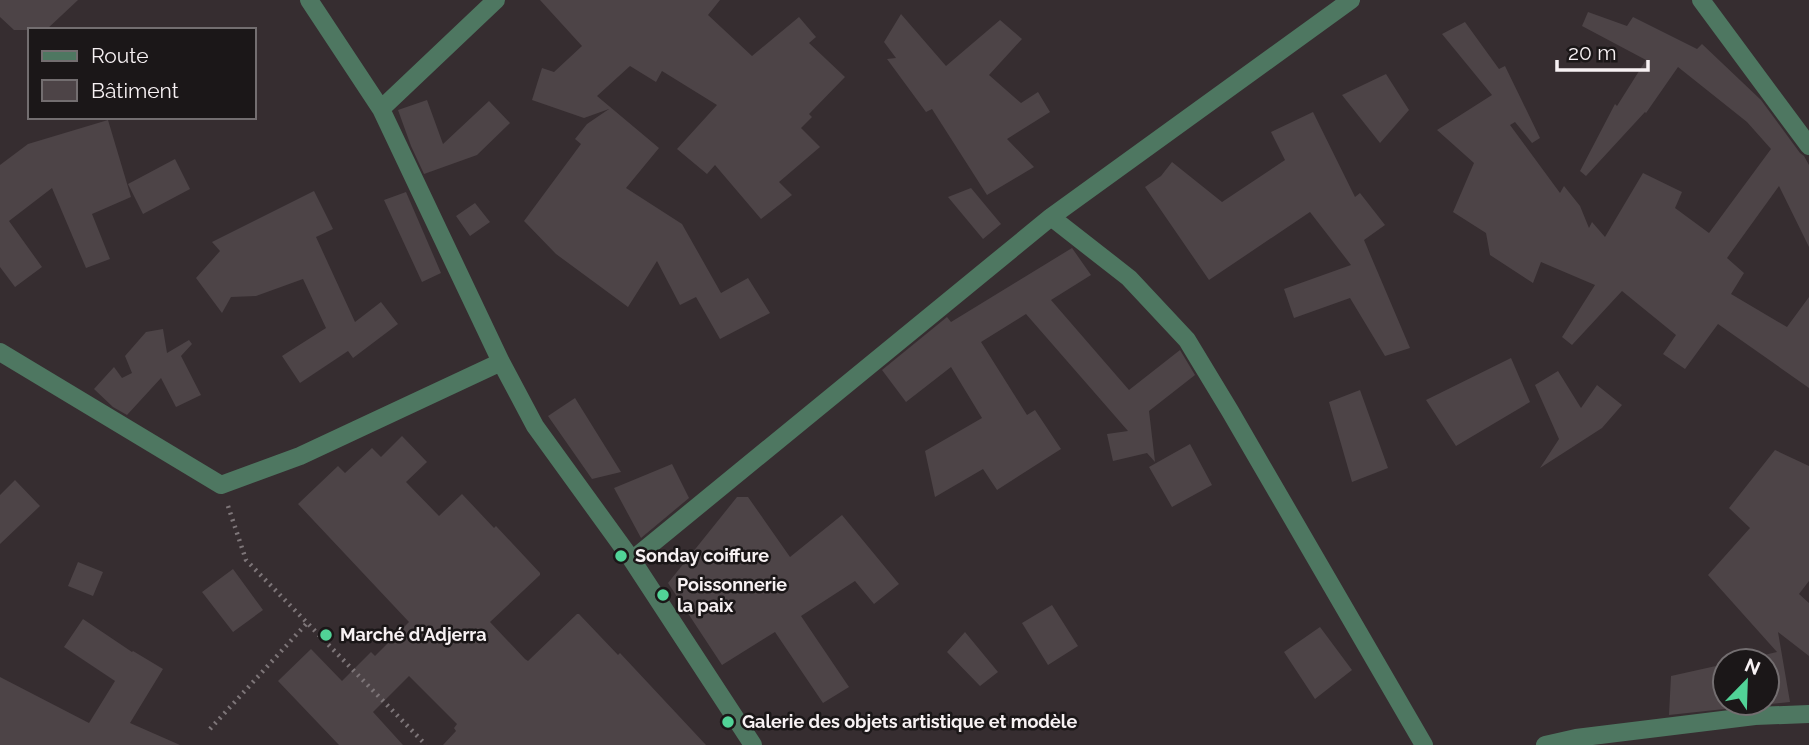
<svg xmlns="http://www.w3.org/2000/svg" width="1809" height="745" viewBox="0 0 1809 745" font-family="Raleway,sans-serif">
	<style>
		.building { fill: #4d4447 }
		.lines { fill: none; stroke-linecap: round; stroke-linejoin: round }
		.path { stroke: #7e7679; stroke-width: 4.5; stroke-dasharray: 2 5; stroke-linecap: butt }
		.minor { stroke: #4e7761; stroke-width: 18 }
		.poi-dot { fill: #51d397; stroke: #1b1718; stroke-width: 2.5 }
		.labels { text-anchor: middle; stroke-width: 5; stroke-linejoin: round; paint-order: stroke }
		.poi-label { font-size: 18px; font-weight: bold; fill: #f7f1f3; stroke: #1b1718; text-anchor: start }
	</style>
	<rect width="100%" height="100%" fill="#362d30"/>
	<path class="building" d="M0 0H78L46 30H14L0 17Z
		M540 0H720L708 15 752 56 799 17 816 37 809 43 845 77 809 114 812 117 801 128 820 147 779 182 792 195 761 219 715 165 707 174 677 149 717 105 662 71 656 82 630 66 597 96 659 148 626 188 682 224 721 293 748 278 770 313 720 339 696 297 680 305 657 261 628 307 556 254 524 221 581 144 575 139 587 124 609 109 584 118 532 100 542 68 554 72 582 46Z
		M1588 12 1627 26 1633 17 1697 49 1702 44 1761 100 1800 153 1804 156 1809 165V247L1779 186 1727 258 1744 273 1731 294 1787 327 1809 297V388L1718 324 1685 369 1663 354 1676 335 1622 291 1572 345 1562 337 1595 285 1541 262 1533 283 1490 255 1486 233 1453 212 1474 163 1437 130 1492 95 1442 34 1465 22 1499 69 1505 66 1540 138 1532 143 1515 122 1510 125 1560 193 1564 186 1580 206 1589 228 1592 222 1605 237 1643 173 1682 192 1675 208 1709 233 1771 149 1747 122 1678 67 1646 113 1645 112 1586 176 1580 171 1615 104 1617 106 1646 60 1582 26Z
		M901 14 946 66 1000 20 1022 39 989 75 1021 103 1038 92 1050 112 1007 139 1034 167 987 195 932 109 926 112 887 59 896 58 884 42Z
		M1386 74 1409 110 1380 143 1342 95Z
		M427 100 443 144 489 101 510 123 477 155 424 174 411 146 398 110Z
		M1313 112 1355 197 1360 193 1385 225 1364 240 1410 348 1385 356 1350 298 1294 318 1284 289 1351 265 1310 212 1209 280 1145 187 1161 176 1172 162 1222 202 1285 160 1271 132Z
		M108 120 131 197 92 214 110 259 86 268 52 188 9 221 42 267 15 287 0 267V165L28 144Z
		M175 159 190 189 143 214 128 184Z
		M971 188 1001 224 983 239 948 197Z
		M314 191 333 229 316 237 355 322 381 302 398 324 353 358 348 351 300 383 282 356 326 328 303 279 256 296 231 297 222 313 196 278 220 251 212 242Z
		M406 192 441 273 422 282 384 200Z
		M475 203 490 222 470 236 456 216Z
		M1072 248 1091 275 1051 300 1129 390 1180 350 1195 375 1149 411 1155 462 1147 453 1113 461 1107 434 1128 431 1026 314 981 342 1027 415 1035 410 1061 449 997 490 983 469 935 497 925 451 982 418 951 367 906 402 882 370 947 317 951 322Z
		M163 329 167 353 189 340 192 344 181 356 201 395 176 407 161 378 127 415 113 407 94 389 114 367 122 378 132 373 125 356 146 332Z
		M1511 358 1530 402 1456 446 1426 400Z
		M1558 371 1581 408 1597 385 1622 405 1602 428 1540 468 1559 439 1535 385Z
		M1360 390 1388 468 1352 482 1329 402Z
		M575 398 621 472 592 479 548 416Z
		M402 436 427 462 406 482 439 516 462 494 494 528 496 526 540 573V575L490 622 525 659 528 661 577 614H579L618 655 620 653 706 745H443L456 731 454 728 457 724 409 676 373 712 403 745H339L278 681 311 649 342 681 371 652 375 656 409 622 298 504 338 466 345 473 372 448 381 457Z
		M1190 444 1212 485 1172 507 1149 467Z
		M1775 450 1809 466V581L1799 594 1809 603V656L1778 632 1790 702 1669 715 1671 676 1725 664V703H1767V661H1738L1777 652 1708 575 1750 528 1729 508Z
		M672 464 689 498 641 538 614 488Z
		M15 480 40 506 0 544V495Z
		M737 497H748L790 557 842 515 899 584 874 604 855 581 801 616 849 687 823 703 775 632 722 665 668 583Z
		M78 562 103 572 93 596 68 586Z
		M233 569 263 610 233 632 202 592Z
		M1052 605 1078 646 1048 665 1022 623Z
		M83 619 132 652 133 651 163 669 130 723 180 745H0V677L89 723 115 681 64 647Z
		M1320 627 1352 670 1315 699 1284 652Z
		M965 632 998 672 980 686 947 652Z"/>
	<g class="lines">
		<path class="path" d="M228 506 246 560 426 745
			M210 729 307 623"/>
		<path class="minor" d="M309 0 381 109 501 362 535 426 632 560 753 745
			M1701 0 1809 146
			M381 109 496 0
			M1051 217 1129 278 1187 340 1230 411 1424 745
			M0 352 221 485 300 456 501 362
			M632 560 1051 217 1351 0
			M1545 745 1576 738 1755 716 1809 714"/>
	</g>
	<g class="poi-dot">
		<circle cx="621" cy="556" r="7"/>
		<circle cx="663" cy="595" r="7"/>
		<circle cx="326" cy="635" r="7"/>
		<circle cx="728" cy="722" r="7"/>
	</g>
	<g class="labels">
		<g class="poi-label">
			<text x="635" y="562">Sonday coiffure</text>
			<text x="677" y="591">Poissonnerie<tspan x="677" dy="21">la paix</tspan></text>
			<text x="340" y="641">Marché d'Adjerra</text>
			<text x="742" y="728">Galerie des objets artistique et modèle</text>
		</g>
	</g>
	<rect x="28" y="28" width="228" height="91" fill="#1b1718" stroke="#736e70" stroke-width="2"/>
	<rect x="42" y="51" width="35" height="10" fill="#4e7761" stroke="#736e70" stroke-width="2"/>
	<text x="91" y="63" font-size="21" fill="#f7f1f3">Route</text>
	<rect x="42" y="80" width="35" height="21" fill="#4d4447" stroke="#736e70" stroke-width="2"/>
	<text x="91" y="98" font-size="21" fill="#f7f1f3">Bâtiment</text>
	<g transform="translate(1746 682) rotate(23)"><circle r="33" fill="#1b1718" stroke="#736e70" stroke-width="2"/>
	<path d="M0-5L12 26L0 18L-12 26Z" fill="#51d397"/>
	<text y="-10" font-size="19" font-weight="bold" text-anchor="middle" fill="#f7f1f3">N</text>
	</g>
	<path d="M1557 60v10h91v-10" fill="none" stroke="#f7f1f3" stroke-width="3.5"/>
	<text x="1568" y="60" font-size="21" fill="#f7f1f3" stroke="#1b1718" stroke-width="5" paint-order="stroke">20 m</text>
</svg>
